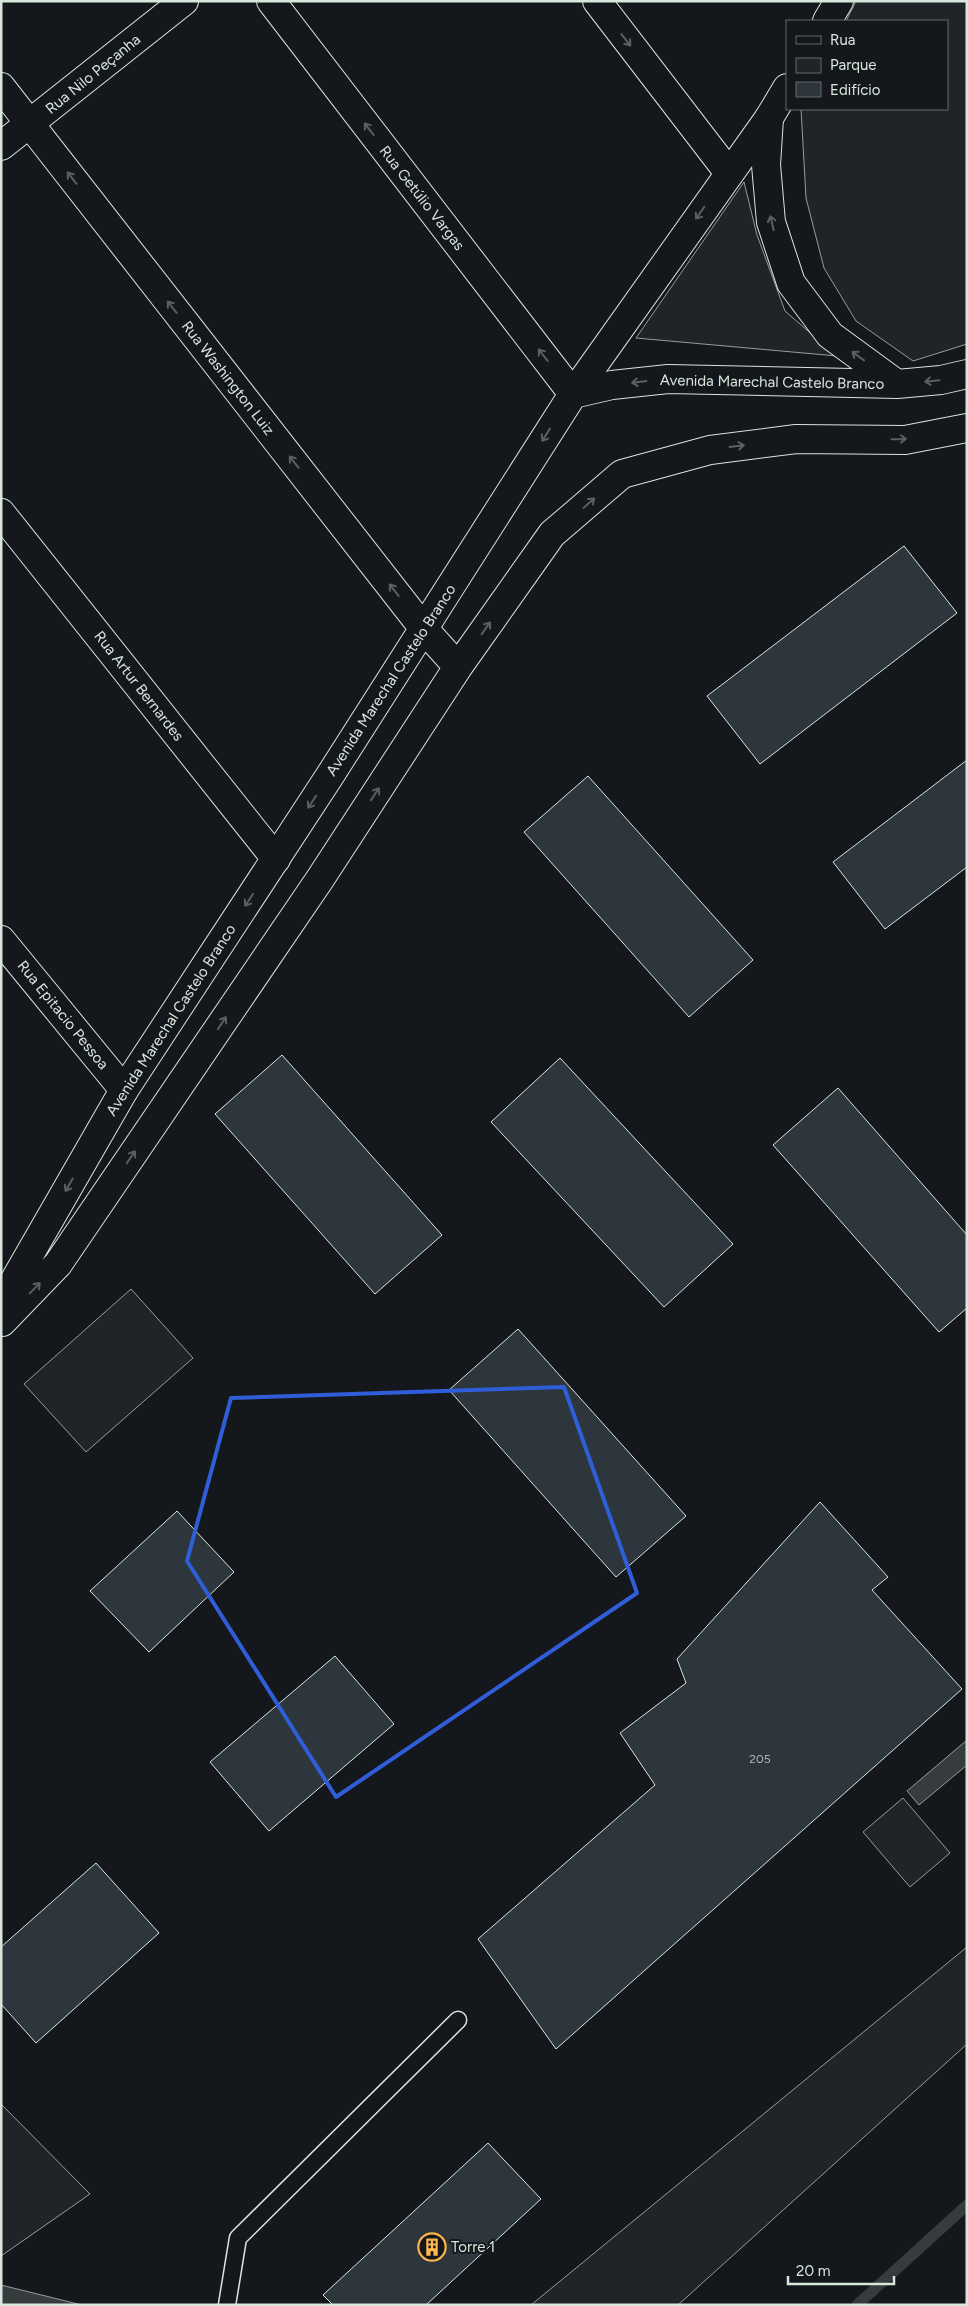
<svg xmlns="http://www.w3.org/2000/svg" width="968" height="2306" viewBox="0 0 968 2306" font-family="Figtree,sans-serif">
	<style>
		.green { fill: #202428; stroke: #939e99 }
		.water { fill: #363b3e; stroke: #939e99 }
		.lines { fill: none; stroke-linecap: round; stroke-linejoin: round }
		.stream { stroke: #363b3e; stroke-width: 11 }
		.building { fill: #2c363c; stroke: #d8e6dc }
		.service-casing { stroke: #d8e6dc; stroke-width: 19 }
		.minor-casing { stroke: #d8e6dc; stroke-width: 30 }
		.tertiary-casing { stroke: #d8e6dc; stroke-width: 30 }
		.service { stroke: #14181c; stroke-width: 16 }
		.minor { stroke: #14181c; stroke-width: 28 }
		.tertiary { stroke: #14181c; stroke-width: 28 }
		.oneway { stroke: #59605f }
		.marked { fill: none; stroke: #305dd8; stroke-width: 4; stroke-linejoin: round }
		.labels { text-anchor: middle; stroke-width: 4; stroke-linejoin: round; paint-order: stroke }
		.number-label { font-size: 12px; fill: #adbab4 }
		.street-label { font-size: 15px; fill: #d8e6dc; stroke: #14181c }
		.poi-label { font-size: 15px; fill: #d8e6dc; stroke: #14181c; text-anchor: start }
	</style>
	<rect width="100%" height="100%" fill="#14181c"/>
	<path class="green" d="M856 1H967V344L913 361 856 321 824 268 806 198 801 109H947V21H846Z
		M744 182 757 235 785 311 837 356 636 338Z
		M131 1289 193 1358 86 1452 24 1384Z
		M903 1798 950 1853 910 1887 863 1832Z
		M967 1947V2044L678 2305H531Z
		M1 2104 90 2194 1 2256Z"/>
	<path class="water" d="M967 1740V1765L919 1805 907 1791Z
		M1 2285 82 2305H1Z"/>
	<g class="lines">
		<path class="stream" d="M857 2305 967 2205"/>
	</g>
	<path class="building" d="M904 546 957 613 760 764 707 696Z
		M967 760V867L885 929 833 862Z
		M588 776 753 960 689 1017 524 832Z
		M282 1055 442 1235 375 1294 215 1114Z
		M560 1058 733 1244 664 1307 491 1122Z
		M838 1088 967 1235V1308L939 1332 773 1145Z
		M518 1329 686 1516 616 1577 449 1390Z
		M820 1502 888 1577 872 1590 962 1689 556 2049 478 1939 655 1785 620 1733 686 1683 677 1659Z
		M177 1511 234 1572 149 1652 90 1591Z
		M335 1656 394 1724 269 1831 210 1762Z
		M96 1863 159 1933 36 2043 1 2004V1947Z
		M488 2143 541 2199 426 2305H333L323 2295Z"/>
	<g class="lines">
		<g class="service-casing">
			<path id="service" d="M227 2305 238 2238 458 2020"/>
		</g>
		<g class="minor-casing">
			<path id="minor" d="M271 1 573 394 769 118 787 88
				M597 1 729 173
				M827 21 839 1
				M1 146 184 1
				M1 513 276 859
				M1 940 124 1090"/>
		</g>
		<g class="tertiary-casing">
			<path id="tertiary" d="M1 87 424 629 458 667
				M769 118 766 165 771 222 791 283 830 335 897 384
				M1 1304 124 1090 329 777 573 394 612 385 668 379 897 384 941 380 967 374
				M2 1322 58 1264 320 879 458 667 552 534 622 474 710 450 796 439 905 440 967 428"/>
		</g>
		<use href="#service" class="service"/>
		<use href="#minor" class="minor"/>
		<use href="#tertiary" class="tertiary"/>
	</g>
	<defs><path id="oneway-shaft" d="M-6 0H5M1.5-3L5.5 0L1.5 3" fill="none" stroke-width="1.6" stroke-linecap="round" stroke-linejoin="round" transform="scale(1.25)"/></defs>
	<g class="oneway">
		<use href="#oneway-shaft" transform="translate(626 40) rotate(52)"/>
		<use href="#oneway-shaft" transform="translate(369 129) rotate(-128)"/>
		<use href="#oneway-shaft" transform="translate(72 178) rotate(-128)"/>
		<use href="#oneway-shaft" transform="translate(700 213) rotate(125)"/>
		<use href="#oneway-shaft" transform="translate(772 223) rotate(-103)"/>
		<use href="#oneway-shaft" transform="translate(172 307) rotate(-128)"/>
		<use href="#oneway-shaft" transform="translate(543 355) rotate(-128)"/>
		<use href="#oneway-shaft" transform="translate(858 356) rotate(-144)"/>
		<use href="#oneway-shaft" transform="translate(932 381) rotate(174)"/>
		<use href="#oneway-shaft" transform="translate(639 382) rotate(173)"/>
		<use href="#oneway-shaft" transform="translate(546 435) rotate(122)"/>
		<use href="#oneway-shaft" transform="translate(899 439) rotate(-1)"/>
		<use href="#oneway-shaft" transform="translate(737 446) rotate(-7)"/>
		<use href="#oneway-shaft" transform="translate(294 462) rotate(-128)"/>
		<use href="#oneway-shaft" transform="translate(589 503) rotate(-41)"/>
		<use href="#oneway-shaft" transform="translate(394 590) rotate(-128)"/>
		<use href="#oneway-shaft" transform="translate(486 628) rotate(-55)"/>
		<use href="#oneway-shaft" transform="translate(375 794) rotate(-57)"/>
		<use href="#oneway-shaft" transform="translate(312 802) rotate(123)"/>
		<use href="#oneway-shaft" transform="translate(249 900) rotate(123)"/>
		<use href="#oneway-shaft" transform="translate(222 1023) rotate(-56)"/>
		<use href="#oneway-shaft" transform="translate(131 1157) rotate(-56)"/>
		<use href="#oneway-shaft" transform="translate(69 1185) rotate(120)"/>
		<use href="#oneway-shaft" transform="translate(35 1288) rotate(-46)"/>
	</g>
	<path class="marked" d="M564 1387 637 1593 336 1797 187 1561 231 1398Z"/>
	<defs>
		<g id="building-ring" transform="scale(1.4375)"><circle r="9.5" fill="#14181c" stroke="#ffb74d" stroke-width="1.5"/><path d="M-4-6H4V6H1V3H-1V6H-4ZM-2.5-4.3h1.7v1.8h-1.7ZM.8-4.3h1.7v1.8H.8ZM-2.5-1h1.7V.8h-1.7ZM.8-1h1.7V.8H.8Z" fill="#ffb74d"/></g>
	</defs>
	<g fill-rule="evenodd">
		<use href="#building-ring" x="432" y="2247"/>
	</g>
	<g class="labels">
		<g class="number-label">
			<text x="760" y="1763">205</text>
		</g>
		<g class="street-label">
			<text transform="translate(93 74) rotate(-39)" y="5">Rua Nilo Peçanha</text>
			<text transform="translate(422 198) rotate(52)" y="5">Rua Getúlio Vargas</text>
			<text transform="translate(228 378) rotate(52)" y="5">Rua Washington Luiz</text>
			<text transform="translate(772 382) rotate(1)" y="5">Avenida Marechal Castelo Branco</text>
			<text transform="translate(391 680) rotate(-57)" y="5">Avenida Marechal Castelo Branco</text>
			<text transform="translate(139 686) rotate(52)" y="5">Rua Artur Bernardes</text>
			<text transform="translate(63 1015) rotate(51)" y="5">Rua Epitacio Pessoa</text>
			<text transform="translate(171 1020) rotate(-57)" y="5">Avenida Marechal Castelo Branco</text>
		</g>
		<g class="poi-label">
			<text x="451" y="2252">Torre 1</text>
		</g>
	</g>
	<rect width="968" height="2306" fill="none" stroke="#d8e6dc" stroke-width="5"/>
	<rect x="786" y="20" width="162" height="90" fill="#14181c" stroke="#626a69"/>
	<rect x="796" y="36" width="25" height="8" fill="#14181c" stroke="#626a69"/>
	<text x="830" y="45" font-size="15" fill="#d8e6dc">Rua</text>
	<rect x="796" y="58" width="25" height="15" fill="#202428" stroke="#626a69"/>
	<text x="830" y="70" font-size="15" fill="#d8e6dc">Parque</text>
	<rect x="796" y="82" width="25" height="15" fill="#2c363c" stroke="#626a69"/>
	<text x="830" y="95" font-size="15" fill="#d8e6dc">Edifício</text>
	<path d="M788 2276v8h106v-8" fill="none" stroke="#d8e6dc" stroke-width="2.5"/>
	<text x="796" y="2276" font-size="15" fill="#d8e6dc" stroke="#14181c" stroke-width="4" paint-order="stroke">20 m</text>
</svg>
